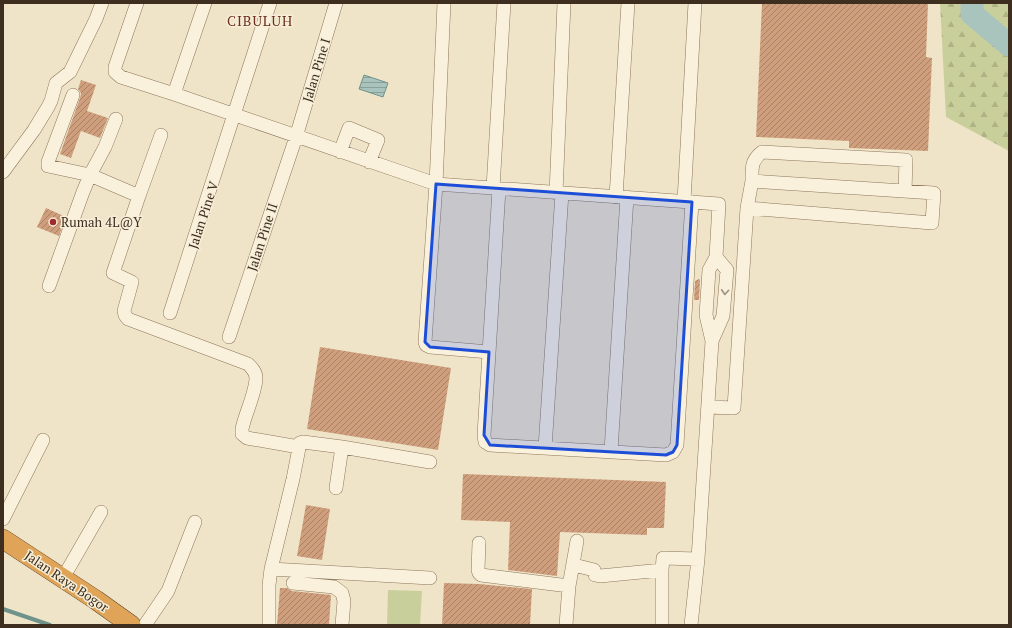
<svg xmlns="http://www.w3.org/2000/svg" width="1012" height="628" viewBox="0 0 1012 628" font-family="'PT Serif',serif">
	<style>
		.green { fill: #c9cf9b }
		.forest { fill: url(#forest-firs) }
		.water { fill: url(#water-rules); stroke: #6f938a }
		.lines { fill: none; stroke-linecap: round; stroke-linejoin: round }
		.stream { stroke: #6f938a; stroke-width: 4 }
		.river { stroke: #a9c4bc; stroke-width: 23 }
		.building { fill: url(#building-hatch) }
		.minor-casing { stroke: #8d765c; stroke-width: 14 }
		.highway-casing { stroke: #5b4430; stroke-width: 20 }
		.minor { stroke: #faf1dc; stroke-width: 13 }
		.highway { stroke: #e0a458; stroke-width: 19 }
		.oneway { stroke: #9c907e }
		.marked { fill: #1d4ed8; fill-opacity: 0.2; stroke: #1d4ed8; stroke-width: 3; stroke-linejoin: round }
		.poi-dot { fill: #9e2a2b; stroke: #f7eed8; stroke-width: 1.5 }
		.labels { text-anchor: middle; stroke-width: 3; stroke-linejoin: round; paint-order: stroke }
		.street-label { font-size: 13px; fill: #3d2e20; stroke: #f7eed8 }
		.poi-label { font-size: 13px; fill: #3d2e20; stroke: #f7eed8; text-anchor: start }
		.neighbourhood-label { font-size: 14px; letter-spacing: 1px; fill: #6b2e1e; stroke: #f7eed8 }
	</style>
	<defs>
		<pattern id="forest-firs" width="22" height="20" patternUnits="userSpaceOnUse"><rect width="22" height="20" fill="#c9cf9b"/><path d="M5 1l3.5 6h-7zM16 11l3.5 6h-7z" fill="#aeb285"/></pattern>
		<pattern id="water-rules" width="6" height="5" patternUnits="userSpaceOnUse"><rect width="6" height="5" fill="#a9c4bc"/><path d="M0 2.5h6" fill="none" stroke="#8ba098"/></pattern>
		<pattern id="building-hatch" width="6" height="6" patternUnits="userSpaceOnUse"><rect width="6" height="6" fill="#cf9f7d"/><path d="M-1 1l2-2M0 6l6-6M5 7l2-2" fill="none" stroke="#a98266"/></pattern>
	</defs>
	<rect width="100%" height="100%" fill="#f0e4c8"/>
	<path class="green" d="M388 590 422 591 420 625H387Z"/>
	<path class="forest" d="M940 3H1009V151L946 117Z"/>
	<path class="water" d="M364 75 388 83 383 97 359 89Z"/>
	<g class="lines">
		<path class="stream" d="M3 609 50 625"/>
		<path class="river" d="M972 3V14L1009 45"/>
	</g>
	<path class="building" d="M762 3H928L926 57 932 58 928 151 849 148V141L756 137Z
		M81 80 96 85 87 111 108 118 100 138 81 131 71 158 60 154 80 98 81 93 78 89Z
		M46 208 66 217 59 236 37 227Z
		M699 279 700 280 699 300H694L695 281Z
		M320 347 451 368 438 450 307 429Z
		M463 474 666 482 664 528H647V535L560 532 557 576 508 570 510 522 461 520Z
		M306 505 330 509 322 560 297 556Z
		M444 583 479 584 532 589 530 625H442Z
		M280 588H287L292 591 331 595 329 625H277Z"/>
	<g class="lines">
		<g class="minor-casing">
			<path id="minor" d="M137 3 115 67V72L121 77 174 94 436 184 719 204 716 257 709 270 706 315 712 341 698 559 691 625
				M444 3 436 184 425 342 426 345 430 347 489 352
				M174 94 205 3
				M73 95 48 162V166L90 175 139 196 113 273 132 282 124 311 125 315 128 319 248 364C252 368 256 372 256 378 256 392 245 414 242 429V434L247 438 299 447
				M340 152 349 128 378 140 369 162
				M3 172 34 130 48 107 51 101 56 83 70 72 73 66 96 19 102 3
				M752 181C752 167 751 161 762 152L906 160 905 191
				M493 188 504 3
				M499 189 484 435 485 442 490 445 666 455 673 452 677 445 692 202
				M556 193 564 3
				M139 196 161 135
				M616 197 628 3
				M684 201 695 3
				M49 286 83 192 90 175 105 147 116 119
				M170 313 270 3
				M229 337 296 137 336 3
				M712 341 723 316 727 270 716 257
				M708 407 734 408 747 208 752 181 934 193 932 223 747 208
				M545 448 562 193
				M611 451 627 197
				M336 488 342 447
				M3 519 43 440
				M479 543 478 570 479 573 481 575 569 586
				M574 565 594 570 595 575 600 576 662 570 663 558 698 559
				M271 569 430 578
				M63 578 101 512
				M293 583 334 587 342 593 344 601 342 625
				M145 625 168 591 195 522
				M269 625V585L271 569 293 479 300 443 303 442 342 447 430 462
				M566 625 569 586 577 541
				M662 625V570"/>
		</g>
		<g class="highway-casing">
			<path id="highway" d="M3 539 96 600 131 625"/>
		</g>
		<use href="#minor" class="minor"/>
		<use href="#highway" class="highway"/>
	</g>
	<defs><path id="oneway-chevron" d="M-2-3.5L2.5 0L-2 3.5" fill="none" stroke-width="1.6" stroke-linecap="round" stroke-linejoin="round"/></defs>
	<use class="oneway" href="#oneway-chevron" transform="translate(725 292) rotate(94)"/>
	<path class="marked" d="M436 184 692 202 677 445 673 452 666 455 490 445 484 435 489 352 430 347 425 342Z"/>
	<circle class="poi-dot" cx="53" cy="222" r="4"/>
	<g class="labels">
		<g class="street-label">
			<text transform="translate(316 70) rotate(-73)" y="5">Jalan Pine I</text>
			<text transform="translate(203 215) rotate(-72)" y="5">Jalan Pine V</text>
			<text transform="translate(262 237) rotate(-72)" y="5">Jalan Pine II</text>
			<text transform="translate(67 581) rotate(34)" y="5">Jalan Raya Bogor</text>
		</g>
		<g class="poi-label">
			<text x="61" y="227">Rumah 4L@Y</text>
		</g>
		<g class="neighbourhood-label">
			<text x="260" y="26">CIBULUH</text>
		</g>
	</g>
	<rect width="1012" height="628" fill="none" stroke="#3d2e20" stroke-width="8"/>
</svg>
